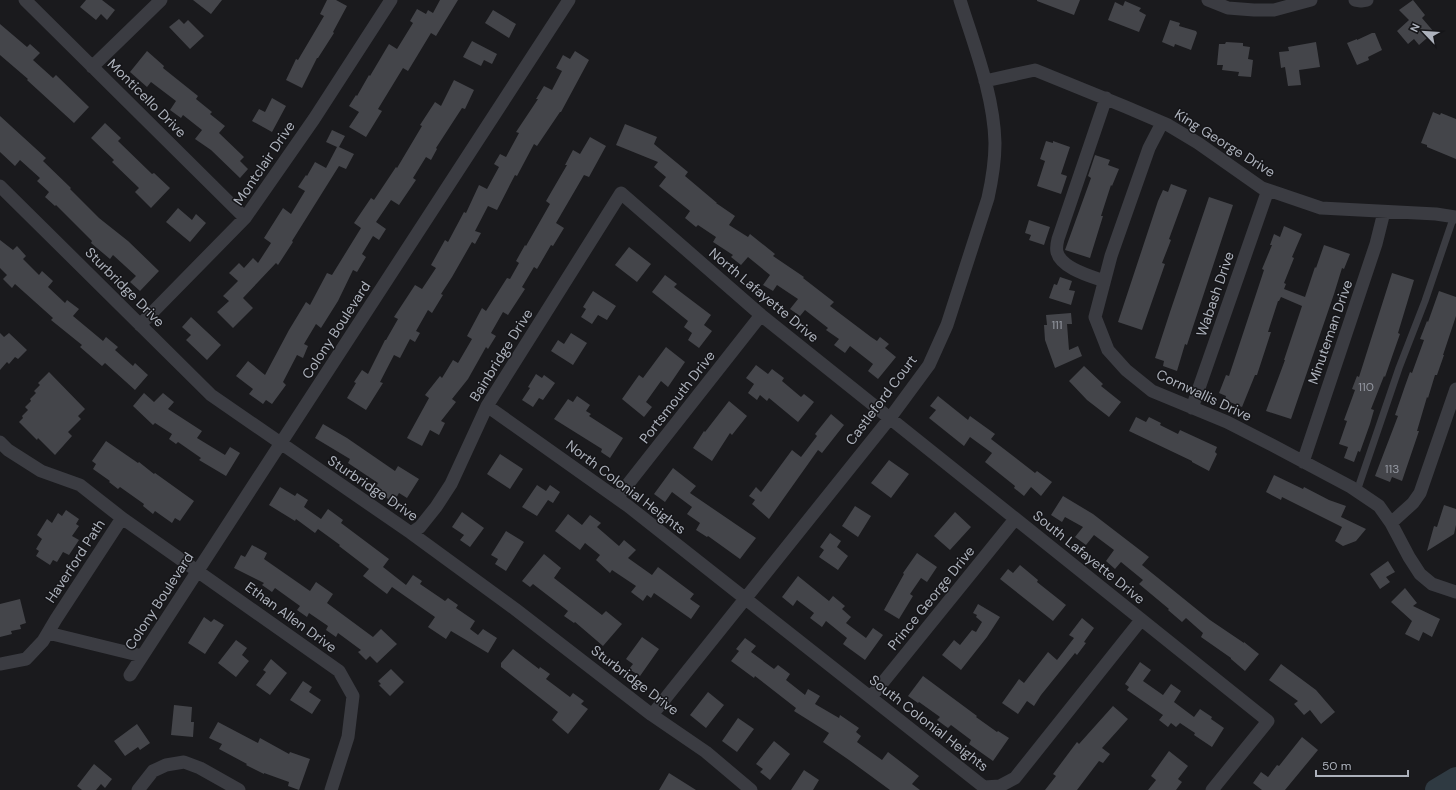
<svg xmlns="http://www.w3.org/2000/svg" width="1456" height="790" viewBox="0 0 1456 790" font-family="'DM Sans',sans-serif">
	<style>
		.lines { fill: none; stroke-linecap: round; stroke-linejoin: round }
		.river { stroke: #2f3a42; stroke-width: 22 }
		.building { fill: #44454a }
		.service { stroke: #3b3c42; stroke-width: 7 }
		.minor { stroke: #3b3c42; stroke-width: 13 }
		.labels { text-anchor: middle; stroke-width: 3; stroke-linejoin: round; paint-order: stroke }
		.number-label { font-size: 12px; fill: #9397a0 }
		.street-label { font-size: 14px; fill: #adb2bc; stroke: #151518 }
	</style>
	<rect width="100%" height="100%" fill="#1a1a1d"/>
	<g class="lines">
		<path class="river" d="M1436 790 1456 778"/>
	</g>
	<path class="building" d="M86 0H102L115 10 107 20 101 14 96 20 80 7Z
		M193 0H222L211 14Z
		M327 0H336L347 6 333 32 334 33 318 58H317L302 88 286 80 296 59 298 60 324 16 320 14Z
		M440 0H458L436 36 431 33 408 71 403 68 378 109 382 111 366 137 349 127 359 112 349 106 356 95 357 96 369 75 370 76 389 44 397 49 413 23 410 21 417 9 426 14 428 10 433 13Z
		M1037 0H1080L1074 15 1037 1Z
		M1413 0 1425 15 1422 18 1434 32 1419 45 1414 39 1408 44 1397 31 1409 20 1399 10Z
		M1125 1 1141 8 1139 11 1146 15 1139 32 1108 20 1115 2 1123 6Z
		M493 10 516 24 509 38 485 23Z
		M179 19 184 24 188 20 204 36 190 49 169 27Z
		M1170 20 1180 23 1179 26 1196 31 1197 33 1191 50 1175 44 1174 47 1162 42Z
		M0 24 27 47 30 44 40 53 33 60 53 78 56 75 89 107 74 123 27 80 28 79 0 55Z
		M1372 33H1375L1382 50 1368 57 1369 60 1357 65 1347 43 1357 39V40Z
		M472 41 497 54 492 64 484 60 481 66 463 57Z
		M1226 42 1243 43V46L1250 47 1248 59 1253 60 1251 77 1238 76 1239 72 1222 70 1223 65H1217L1219 44H1225Z
		M1316 42 1320 67 1299 70 1301 85 1288 86 1285 67 1281 68 1279 52 1289 51 1288 47Z
		M147 51 164 66 163 68 198 96 196 99 212 112 210 114 225 126 219 133 244 157 240 161 248 169 240 178 211 150 195 139 202 130 183 115 181 118 170 110 176 101 151 82 147 87 130 72Z
		M575 51 589 60 561 112H560L537 146 534 144 517 176 515 175 497 210 488 206 475 231 481 233 475 244 472 242 452 277 441 294 443 295 432 313 428 310 416 331 420 333 415 342 410 339 400 358 394 355 380 382 383 383 366 410 347 398 356 383 354 382 362 370 368 374 385 340H386L398 319 394 317 415 285 422 289 436 268 431 265 445 240 448 242 464 212 466 213 479 185 487 189 499 167 494 164 500 154 506 157 519 133 516 132 538 99H536L544 86 552 90 562 71 556 68 563 55 570 59Z
		M454 80 474 90 465 109 462 108 436 148 437 149 431 160 426 157 413 178 416 180 399 205 391 200 376 222 386 229 379 240 373 236 362 254 366 257 357 272 353 270 338 301 321 328 316 324 304 344 308 346 303 358 297 355 283 382 286 385 272 404 266 400 263 404 249 394 253 389 236 376 248 361 265 375 289 330 306 302 310 305 327 273 332 275 361 228 354 223 371 198 374 200 396 167 397 168 422 126 420 125 435 102 441 106Z
		M272 98 286 106 272 132 252 121 259 109 265 112Z
		M1433 112 1440 115 1441 113 1456 119V159L1427 147V145L1421 143Z
		M0 116 46 158 43 161 71 188 70 189 99 218 128 241 159 271 140 291 130 282 136 276 113 255 110 259 91 243 92 241 56 205 55 206 45 197 49 192 37 181 40 178 20 160 15 166 0 152Z
		M105 123 121 138 118 141 152 174 154 173 170 188 151 208 135 192 139 188 112 162 114 160 91 138Z
		M625 124 657 137 654 144 688 172 685 176 717 203H716L735 216 729 225 748 237 750 234 775 254 773 256 804 277 803 278 834 302 830 306 871 337 877 341 880 337 889 344 885 348 896 357 878 379 868 371 873 364 850 346 845 353 834 345 839 339 826 330 828 328 805 310 800 316 790 309 798 299 777 285 773 291 763 285 770 275 748 257 741 265 731 257 733 255 713 242 716 237 698 225 696 227 685 218 690 211 659 186 666 177 654 167 658 162 616 145Z
		M332 130 345 136 339 147 354 154 346 169 339 166 292 241 293 242 278 265 276 263 243 298 253 308 233 328 217 312 229 301 223 296 238 281 229 273 239 263 244 268 253 258 258 263 271 243 264 238 283 208 291 214 305 191 298 187 306 175 307 176 315 162 326 168 337 147 326 142Z
		M590 137 606 146 589 177 584 175 556 223 564 228 553 246 551 245 537 269 534 267 522 287 525 289 508 315 503 312 491 333 496 336 488 349 486 347 468 379 452 399 456 402 441 421 445 423 439 435 430 430 422 446 407 438 429 398 425 395 440 376 442 378 453 360 458 363 472 339 467 336 482 308 486 311 507 278 510 279 519 263 516 261 525 245 526 246 550 204 546 201 567 165H565L573 150 580 154Z
		M1046 141 1053 143V141L1070 147 1061 174 1067 176 1061 194 1037 186 1045 161 1040 159Z
		M1095 155 1110 160 1108 165 1119 169 1112 186 1111 185 1101 216H1103L1090 258 1065 250 1091 178 1088 176Z
		M1171 184 1187 190 1169 239 1171 240 1162 263 1165 264 1142 330 1118 322 1158 201 1163 190 1168 192Z
		M1209 197 1233 205 1187 345 1185 344 1177 371 1163 366 1164 361 1155 358 1170 312Z
		M178 208 192 220 196 214 206 223 190 242 166 222Z
		M1029 220 1050 227 1044 245 1029 240 1031 235 1025 233Z
		M1284 226 1302 234 1292 257 1294 258 1284 283 1286 284 1284 289 1305 297 1315 267 1316 268 1324 245 1350 254 1344 269 1342 268 1334 294 1291 419 1266 411 1285 360H1284L1302 306 1281 297 1279 301H1278L1268 332H1271L1257 375H1255L1242 407 1225 400 1226 396 1219 393 1226 375 1229 376 1264 270 1262 269 1272 245H1270L1274 234 1280 237Z
		M0 240 13 250 17 246 26 256 23 259 39 275 42 271 53 281 48 287 65 303 67 300 79 309 73 316 103 341 106 337 118 347 115 350 133 366 135 363 148 375 135 390 105 363 102 366 80 347 82 345 51 320 53 318 15 284 12 288 3 279 7 275 0 268Z
		M629 247 651 264 637 282 615 265Z
		M1392 273 1414 280 1398 333 1400 334 1394 351 1385 377 1384 376 1371 409 1374 410 1370 424 1360 452 1358 451 1354 462 1344 458 1348 447 1339 444 1347 421 1344 420 1355 390 1352 389 1357 376 1359 377Z
		M665 275 677 284 674 287 711 315 704 325 712 331 699 348 688 340 692 333 684 327 688 321 652 292Z
		M1060 277 1072 281 1069 290 1075 291 1071 305 1049 298 1054 284 1057 285Z
		M593 291 616 306 607 320 598 315 592 324 581 317 586 309 583 307Z
		M1439 291 1456 297V316L1443 355H1444L1437 375H1435L1428 398 1427 397 1417 431H1419L1402 481 1392 477 1390 482 1375 476 1398 416 1395 415 1405 386 1410 372 1412 373 1424 340 1420 339 1427 321 1428 322Z
		M1071 313 1072 324H1067L1069 350 1078 346 1082 356 1055 368 1045 340 1044 325H1047L1046 315Z
		M191 317 221 345 207 360 186 340 191 335 182 327Z
		M0 333 4 337 9 333 27 350 18 359 15 357 9 364 7 362 0 370Z
		M571 333 587 343 573 365 551 351 558 340 564 344Z
		M666 347 685 362 668 387 661 381 646 402 652 407 644 417 622 399 639 375 643 378Z
		M756 365 768 374 772 369 784 378 782 381 801 397 804 394 814 402 798 422 769 398 767 401 760 395 757 400 748 393 754 384 746 378Z
		M1084 366 1103 384 1101 386 1121 402 1109 417 1087 400 1069 381Z
		M49 372 85 409 78 416 81 419 68 432 72 436 55 455 38 438 37 440 19 422 23 418 22 416 28 410 25 407 31 401 30 399 36 393 34 391 40 385 38 383Z
		M536 374 542 378 544 375 555 383 543 400 539 398 533 407 522 400 530 388 528 387Z
		M144 393 154 402 163 393 174 402 168 409 202 431 197 438 225 455 230 447 240 453 226 476 199 460 201 458 178 442 176 444 169 439 172 434 155 423 153 425 133 406Z
		M577 396 590 405 586 411 591 414 589 416 623 438 610 458 601 452 602 449 554 419 568 399 573 402Z
		M938 396 968 420 970 416 995 434 991 439 1035 473 1037 471 1052 482 1041 496 1031 487 1024 496 1014 488 1015 486 985 462 992 453 970 437 964 446 929 418 936 410 930 406Z
		M729 401 747 416 732 435 730 433 712 461 693 448 704 431 705 432Z
		M831 414 844 425 822 453 818 450 769 519 752 504 755 500 749 496 756 487 761 492 792 450 801 457 817 436 815 434Z
		M1136 417 1146 422 1149 417 1161 423 1160 425 1178 434 1180 430 1217 447 1215 452 1217 454 1209 471 1192 462V461L1129 431Z
		M323 424 347 438 395 471 398 466 419 479 407 498 399 493 394 502 374 491 378 483 348 463 350 459 315 438Z
		M106 441 138 463 139 462 154 474 155 473 194 501 180 521 175 518 172 523 155 511 153 514 143 506 144 504 120 487 118 489 109 482 110 481 93 469 96 464 92 461Z
		M500 454 523 469 510 489 487 474Z
		M889 460 909 474 891 498 871 483Z
		M673 468 696 486 690 493 756 538 740 559 708 536 707 537 696 530 700 523 687 514 692 507 672 492 665 502 654 494Z
		M1274 475 1303 489 1304 487 1329 500 1346 506 1341 517 1366 529 1356 541 1343 546 1335 541 1342 527 1282 497 1281 500 1266 492Z
		M537 485 546 491 550 485 560 492 553 503 548 500 537 516 522 507Z
		M280 487 295 496 297 493 308 500 304 507 321 519 328 509 343 520 341 523 389 559 383 567 406 585 413 575 422 581 420 584 445 601 448 598 458 605 456 608 475 621 470 629 478 635 483 629 497 638 488 653 451 631 446 639 428 627 435 617 392 587 387 594 363 576 369 569 339 546 340 545 318 529 315 533 296 519 295 521 269 505Z
		M1063 496 1093 514 1149 557 1142 565 1210 620 1244 643V642L1259 654 1245 671 1231 659V658L1201 637 1203 633 1186 618 1182 622 1168 610 1169 609 1139 584 1143 580 1121 562 1115 569 1106 561 1114 550 1094 535 1086 545 1075 537 1083 527 1065 517 1062 522 1051 515Z
		M1444 505 1456 509V525L1454 534 1427 551 1434 526 1437 527Z
		M855 506 871 516 858 537 842 526Z
		M66 510 79 519 76 524 79 526 72 536 79 540 69 555 63 552 57 562 53 560 50 565 36 556 39 551 36 549 42 539 37 535 47 519 52 523 58 513 62 516Z
		M462 512 484 528 470 547 460 540 464 535 452 527Z
		M955 512 971 527 950 550 934 536Z
		M568 514 582 525 590 515 601 523 597 527 619 546 624 540 636 550 628 558 652 575 658 567 694 594 690 599 700 606 691 619 654 593 651 598 647 595 643 601 631 592 636 586 612 570 610 573 596 560 600 555 585 543 580 550 555 531Z
		M506 531 524 542 506 571 495 564 498 559 491 555Z
		M830 533 841 541 837 547 848 556 838 570 819 557 824 550 820 547Z
		M252 545 267 553 264 559 310 591 316 582 333 594 327 603 373 637 381 629 397 644 377 663 370 656 366 660 358 652 361 650 338 633 336 637 326 630 328 626 309 613 307 617 297 610 300 606 275 588 272 592 262 585 264 583 234 568 241 555 245 557Z
		M917 553 937 567 927 582 921 578 910 594 913 596 899 619 884 610 904 574 903 573Z
		M544 554 561 568 554 578 602 615 606 611 622 624 603 646 575 622 574 623 564 616 568 611 533 584 530 587 522 581Z
		M1388 561 1395 572 1386 577 1390 582 1380 589 1370 574Z
		M1020 565 1038 580 1037 582 1066 605 1053 621 1000 579 1008 569 1013 573Z
		M798 576 829 601 833 596 845 606 842 609 851 617 846 623 866 638 873 628 883 635 865 660 843 644 847 638 826 621 822 627 810 618 814 613 797 600 793 606 782 597Z
		M1405 588 1417 603 1413 606 1440 619 1432 637 1423 632 1419 641 1405 634 1412 621 1391 602Z
		M20 599 26 623 20 625 21 629 11 631 12 634 0 637V604Z
		M978 604 1000 617 987 637 961 670 942 655 954 640 960 645 972 630 976 632 982 622 976 617 977 615 973 613Z
		M204 617 211 622 214 619 224 625 205 654 188 643Z
		M1082 618 1094 628 1084 642 1086 643 1077 655 1075 653 1041 695 1034 706 1027 701 1018 714 1002 703 1019 679 1024 683 1048 652 1057 660 1074 638 1069 635Z
		M642 637 659 649 640 676 629 669 633 664 626 659Z
		M745 638 756 646 751 652 774 669 778 665 790 674 786 680 805 695 808 689 820 696 815 704 839 718 840 715 859 728 856 732 861 736 857 742 882 760 888 752 919 776 912 784 920 790H890L849 760 823 742 829 733 794 711 796 708 755 676 754 678 731 661 739 651 736 649Z
		M236 640 247 648 242 655 249 661 236 677 218 663Z
		M513 649 539 669 540 667 550 674 546 679 570 697 573 693 584 701 581 704 588 709 568 734 552 720 558 712 501 667V663Z
		M271 659 287 673 270 695 256 685 266 672 263 670Z
		M1140 662 1151 670 1143 681 1163 695 1171 684 1181 691 1174 702 1194 717 1200 709 1212 717 1211 719 1224 728 1212 747 1194 735 1195 733 1180 723 1176 727 1171 723 1168 727 1159 720 1163 715 1127 690 1129 687 1125 684Z
		M1281 664 1316 690 1335 712 1321 724 1310 710 1304 715 1294 704 1298 701 1269 680Z
		M391 669 404 682 390 696 379 685 381 684 378 681Z
		M923 676 977 716 976 717 997 732 998 731 1009 738 993 761 969 744 971 740 951 725 948 728 937 720 940 717 919 702 918 703 908 696Z
		M303 681 312 687 309 692 321 700 312 714 290 700Z
		M708 692 724 705 706 728 690 715Z
		M174 705 192 707 191 722H194L193 737 171 735Z
		M1113 706 1128 719 1102 748 1110 754 1103 763 1099 761 1077 790H1045L1056 776 1053 774 1077 742 1079 744Z
		M738 718 754 729 737 752 722 741Z
		M218 722 258 743 260 738 289 754 290 752 310 759 299 790 288 786 289 782 264 773V774L246 765 247 764 219 749 222 744 209 738Z
		M137 724 150 743 140 750 138 747 125 756 114 741Z
		M1302 737 1318 750 1285 790H1262L1253 783 1261 772 1268 777 1277 765 1279 766Z
		M774 741 790 754 770 780 760 772 763 769 756 764Z
		M1169 751 1188 766 1178 779 1182 782 1176 790H1148L1156 780 1151 776Z
		M94 764 112 779 105 788 101 784 96 790H82L77 786Z
		M804 770 819 780 813 790H791Z
		M669 773 696 790H659Z"/>
	<g class="lines">
		<path class="service" d="M1357 491 1399 368 1425 301 1454 216"/>
		<path class="minor" d="M25 0 245 218
			M1208 0 1228 8 1254 10H1274L1311 0
			M1355 0 1361 1 1367 0
			M92 67 161 0
			M985 81 1035 70 1126 107 1168 125 1198 143 1262 188 1321 208 1436 214 1456 217
			M1162 123 1149 148 1111 256 1095 317 1108 350 1126 370 1152 391 1227 422 1272 445 1351 487 1379 506 1391 523 1409 557 1420 574 1432 584 1456 592
			M0 186 211 395 411 533 515 609 652 715 706 752 751 790
			M1104 281C1090 276 1061 268 1057 252 1056 248 1057 243 1058 239L1106 98
			M140 325 245 218 314 119 391 0
			M487 406 628 506 984 787 1000 786 1015 778 1141 620
			M1192 408 1268 190
			M0 442 8 450 41 471 80 485 122 518 339 671 353 696 348 737 331 790
			M1303 462 1376 244 1384 212
			M617 498 761 315
			M1391 523 1413 503 1420 493 1456 389
			M411 533 420 527 436 507 451 484 487 406 621 193 761 315 1268 721 1212 790
			M48 633 142 656
			M0 664 26 659 43 641 56 619 122 518
			M130 675 569 0
			M871 697 1015 519
			M652 715 890 418 929 365 947 325 988 198C992 180 995 162 995 143 994 95 974 45 960 0
			M138 790 153 771 166 765 184 762 200 768 239 790"/>
	</g>
	<g class="labels">
		<g class="number-label">
			<text x="1057" y="329">111</text>
			<text x="1366" y="391">110</text>
			<text x="1392" y="473">113</text>
		</g>
		<g class="street-label">
			<text transform="translate(147 98) rotate(45)" y="5">Monticello Drive</text>
			<text transform="translate(1225 143) rotate(32)" y="5">King George Drive</text>
			<text transform="translate(264 163) rotate(-56)" y="5">Montclair Drive</text>
			<text transform="translate(125 287) rotate(45)" y="5">Sturbridge Drive</text>
			<text transform="translate(1215 294) rotate(-71)" y="5">Wabash Drive</text>
			<text transform="translate(764 295) rotate(40)" y="5">North Lafayette Drive</text>
			<text transform="translate(336 330) rotate(-57)" y="5">Colony Boulevard</text>
			<text transform="translate(1330 332) rotate(-71)" y="5">Minuteman Drive</text>
			<text transform="translate(501 355) rotate(-58)" y="5">Bainbridge Drive</text>
			<text transform="translate(1204 395) rotate(25)" y="5">Cornwallis Drive</text>
			<text transform="translate(677 397) rotate(-52)" y="5">Portsmouth Drive</text>
			<text transform="translate(881 400) rotate(-53)" y="5">Castleford Court</text>
			<text transform="translate(626 487) rotate(37)" y="5">North Colonial Heights</text>
			<text transform="translate(373 488) rotate(34)" y="5">Sturbridge Drive</text>
			<text transform="translate(1089 557) rotate(39)" y="5">South Lafayette Drive</text>
			<text transform="translate(75 561) rotate(-57)" y="5">Haverford Path</text>
			<text transform="translate(931 598) rotate(-51)" y="5">Prince George Drive</text>
			<text transform="translate(159 601) rotate(-57)" y="5">Colony Boulevard</text>
			<text transform="translate(291 617) rotate(36)" y="5">Ethan Allen Drive</text>
			<text transform="translate(635 680) rotate(37)" y="5">Sturbridge Drive</text>
			<text transform="translate(929 723) rotate(38)" y="5">South Colonial Heights</text>
		</g>
	</g>
	<g transform="translate(1424 32) rotate(295)" stroke="#151518" stroke-width="3" paint-order="stroke">
	<path d="M0-3L7 15L0 10L-7 15Z" fill="#adb2bc"/>
	<text y="-6" font-size="11" font-weight="bold" text-anchor="middle" fill="#adb2bc">N</text>
	</g>
	<path d="M1316 770v6h92v-6" fill="none" stroke="#adb2bc" stroke-width="2"/>
	<text x="1322" y="770" font-size="12" fill="#adb2bc" stroke="#151518" stroke-width="3" paint-order="stroke">50 m</text>
</svg>
